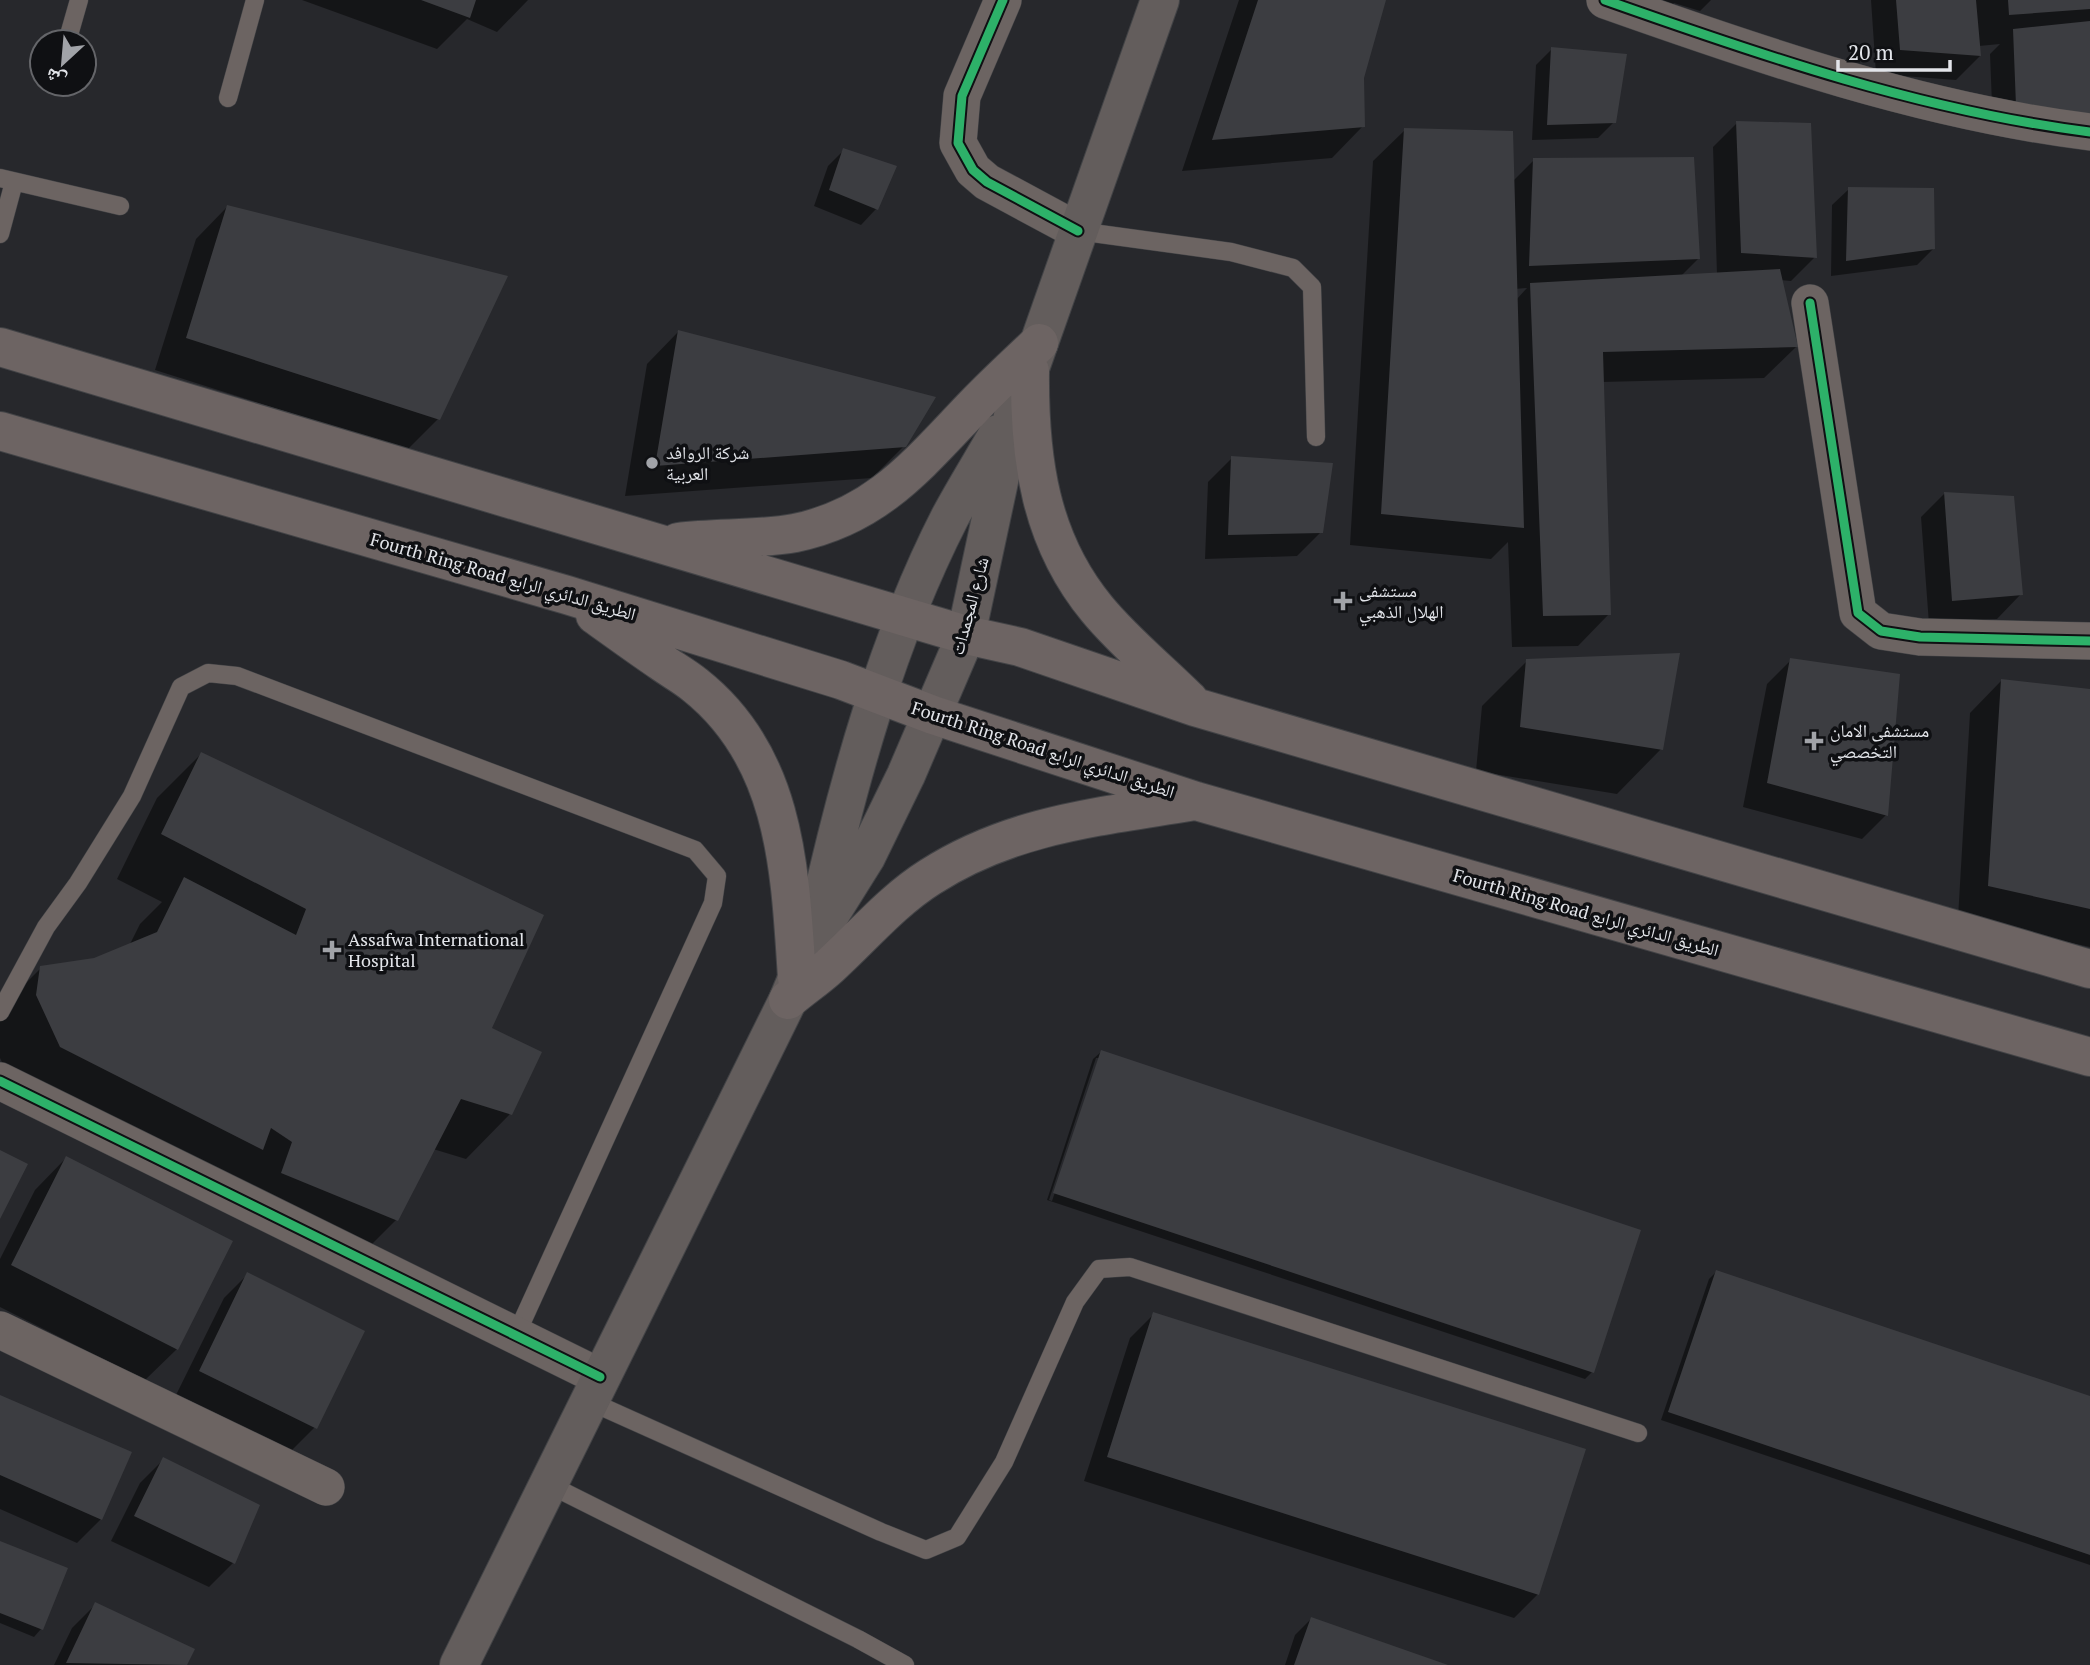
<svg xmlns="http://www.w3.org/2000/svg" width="2090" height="1665" viewBox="0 0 2090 1665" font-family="'PT Serif','Noto Naskh Arabic',serif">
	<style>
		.shadow { fill: #0007; fill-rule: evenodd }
		.building { fill: #3c3d41 }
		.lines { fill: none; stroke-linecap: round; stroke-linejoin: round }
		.service-casing { stroke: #424346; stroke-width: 19 }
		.minor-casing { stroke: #424346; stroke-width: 38 }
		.secondary-casing { stroke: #424346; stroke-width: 40 }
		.primary-casing { stroke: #424346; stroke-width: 40 }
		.service { stroke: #6c6462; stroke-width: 18 }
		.minor { stroke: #6c6462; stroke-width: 37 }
		.secondary { stroke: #635d5c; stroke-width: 38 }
		.primary { stroke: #6d6463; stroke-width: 38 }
		.cycleway-casing { stroke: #0f1013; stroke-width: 13 }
		.cycleway { stroke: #2db169; stroke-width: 9 }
		.poi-dot { fill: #a1a3a8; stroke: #0f1013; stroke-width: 2.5 }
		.labels { text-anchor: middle; stroke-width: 7; stroke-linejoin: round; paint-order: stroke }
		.poi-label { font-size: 18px; fill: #e3e5ea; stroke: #0f1013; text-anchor: start }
		.street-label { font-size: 18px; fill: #e3e5ea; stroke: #0f1013 }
	</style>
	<rect width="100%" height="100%" fill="#27282c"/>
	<path class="shadow" d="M302 0H528L497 32 467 19 437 49Z
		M1239 0H1384L1362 78 1363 126 1332 158 1182 171Z
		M1612 0H1711L1700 11 1674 3 1661 16Z
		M1871 0H2090V150L1993 130 1990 54 2000 44 1979 46 1980 56 1956 80 1876 74Z
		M1552 49 1614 122 1598 138 1532 140 1536 65Z
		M1737 123 1815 257 1791 281 1780 280 1796 347 1764 378 1602 382 1609 614 1578 646 1512 647 1508 542 1491 559 1350 545 1373 161 1405 130 1512 182 1534 160 1698 259 1680 277 1717 275 1713 147ZM1527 288 1516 300 1515 289Z
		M844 150 876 209 861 225 814 206 828 166Z
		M1849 189 1933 249 1917 265 1831 276 1832 205Z
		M227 207 438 419 407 450 155 370 196 239Z
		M678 332 904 446 872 478 625 496 647 364Z
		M1232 458 1321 532 1297 556 1205 559 1208 482Z
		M1945 493 2021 594 1997 619 1929 624 1921 517Z
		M1791 660 1886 815 1862 839 1743 807 1767 684Z
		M1527 661 1661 749 1617 794 1476 771 1482 706Z
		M2001 681 2090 690V947L1958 918 1970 713Z
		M201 754 490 1028 510 1114 466 1159 433 1149 396 1220 351 1265 16 1092 0 1058V1009L41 968 95 960 129 946 140 924 162 902 117 879 157 798Z
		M1101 1052 1592 1372 1585 1379 1047 1200 1093 1059ZM1096 1058H1100L1052 1201 1049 1200Z
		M66 1158 177 1349 145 1380 0 1307V1259L35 1190Z
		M1716 1272 2090 1398V1565L1661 1420 1709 1279Z
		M248 1274 315 1427 291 1451 176 1395 224 1298Z
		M1154 1314 1538 1594 1514 1618 1084 1481 1130 1338Z
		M0 1397 101 1519 77 1543 0 1509Z
		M164 1459 258 1506 233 1563 209 1587 111 1541 140 1483Z
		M0 1543 41 1629 34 1637 0 1623Z
		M96 1604 192 1650 185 1665H54L72 1628Z
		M1311 1619 1444 1665H1285L1295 1635Z"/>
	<path class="building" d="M421 0H476L470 18Z
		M1258 0H1386L1364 78 1365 127 1212 140Z
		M1896 0H1976L1981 56 1900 50Z
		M2008 0H2090V9L2009 15Z
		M2090 21V122L2016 106 2013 29Z
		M1551 47 1627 54 1616 123 1547 125Z
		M1736 121 1811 123 1817 258 1741 253Z
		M1404 128 1513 131 1524 528 1381 514Z
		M843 148 897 166 878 210 829 190Z
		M1694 157 1700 259 1529 266 1533 158Z
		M1848 187 1934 188 1935 249 1846 261Z
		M227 205 508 276 440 420 186 338Z
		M1780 269 1798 347 1603 352 1611 615 1543 616 1530 283Z
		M678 330 936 397 906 447 655 466Z
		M1231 456 1333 463 1323 533 1228 535Z
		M1944 492 2014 496 2023 595 1952 601Z
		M1680 653 1663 750 1520 727 1526 659Z
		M1790 658 1900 674 1888 816 1767 783Z
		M2001 679 2090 689V909L1988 886Z
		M201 752 544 915 492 1028 542 1052 512 1115 461 1099 398 1221 281 1173 292 1142 271 1128 263 1150 60 1047 36 995 40 966 94 958 157 932 184 877 296 935 306 909 161 834Z
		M1101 1050 1641 1230 1594 1373 1053 1193Z
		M0 1150 28 1164 0 1219Z
		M66 1156 233 1241 178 1350 11 1265Z
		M1716 1270 2090 1396V1555L1668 1412Z
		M247 1272 365 1331 317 1429 199 1371Z
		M1153 1312 1586 1449 1539 1595 1107 1457Z
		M0 1395 132 1452 102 1520 0 1475Z
		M163 1457 260 1505 235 1564 134 1516Z
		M0 1541 68 1568 43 1630 0 1613Z
		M95 1602 195 1649 187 1665 66 1663Z
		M1311 1617 1448 1665H1294Z"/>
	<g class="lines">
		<g class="service-casing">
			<path id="service" d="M67 42 79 0
				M228 98 255 0
				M0 178 120 206
				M1078 231 1231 252 1293 268 1312 287 1316 437
				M0 234 14 182
				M0 1012 46 927 78 883 132 796 181 687 208 673 237 676 695 850 717 876 713 903 516 1335
				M589 1401 881 1532 926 1550 957 1537 1004 1462 1075 1302 1099 1269 1130 1267 1638 1433
				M548 1484 858 1639 905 1665"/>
		</g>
		<g class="minor-casing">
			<path id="minor" d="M1003 0 962 96 958 143 973 170 987 182 1078 231
				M1605 0C1763 56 1923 111 2090 132
				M1810 303 1858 613 1881 631 1920 637 2090 641
				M0 1081 600 1377
				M0 1330 326 1487"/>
		</g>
		<g class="secondary-casing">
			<path id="secondary" d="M1028 374 1160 0
				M818 916C848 782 887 640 950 517 965 489 982 462 998 434
				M459 1665 788 1000 811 945 866 857 906 775 966 635 1016 402"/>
		</g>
		<g class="primary-casing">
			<path id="primary" d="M0 347 966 635 1020 647 1195 707 2090 969
				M1030 371C1029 459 1040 540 1097 609 1124 642 1159 670 1189 700
				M0 431 567 595 841 680 933 715 1196 801 2090 1057
				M678 542C716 537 757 540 795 533 878 516 919 463 974 406 995 384 1017 364 1039 343
				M595 615C616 630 638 646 660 661 671 669 684 676 695 685 787 758 790 871 797 978
				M788 1000C802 988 817 978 830 966 863 936 892 901 930 877 1011 825 1097 817 1189 802"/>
		</g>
		<use href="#service" class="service"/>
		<use href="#minor" class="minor"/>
		<use href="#secondary" class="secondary"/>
		<use href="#primary" class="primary"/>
		<g class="cycleway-casing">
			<path id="cycleway" d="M1003 0 962 96 958 143 973 170 987 182 1078 231
				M1605 0C1763 56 1923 111 2090 132
				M1810 303 1858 613 1881 631 1920 637 2090 641
				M0 1081 600 1377"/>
		</g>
		<use href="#cycleway" class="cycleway"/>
	</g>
	<g class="poi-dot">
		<circle cx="652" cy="463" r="7"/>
		<path d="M1339.5 590.5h7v7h7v7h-7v7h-7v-7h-7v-7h7z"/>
		<path d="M1810.5 730.5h7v7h7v7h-7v7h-7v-7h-7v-7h7z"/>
		<path d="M328.5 939.5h7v7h7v7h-7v7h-7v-7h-7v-7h7z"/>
	</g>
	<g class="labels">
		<g class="poi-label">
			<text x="666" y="459">شركة الروافد<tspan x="666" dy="21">العربية</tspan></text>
			<text x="1359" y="597">مستشفى<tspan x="1359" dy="21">الهلال الذهبي</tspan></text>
			<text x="1830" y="737">مستشفى الامان<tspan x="1830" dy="21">التخصصي</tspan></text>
			<text x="348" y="946">Assafwa International<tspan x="348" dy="21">Hospital</tspan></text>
		</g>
		<g class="street-label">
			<text transform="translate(503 577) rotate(16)" y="6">Fourth Ring Road الطريق الدائري الرابع</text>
			<text transform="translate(970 606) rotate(-75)" y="6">شارع المجمدات</text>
			<text transform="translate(1043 750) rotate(18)" y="6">Fourth Ring Road الطريق الدائري الرابع</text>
			<text transform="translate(1586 913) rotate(16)" y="6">Fourth Ring Road الطريق الدائري الرابع</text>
		</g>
	</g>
	<g transform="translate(63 63) rotate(206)"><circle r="33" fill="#0f1013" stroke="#646569" stroke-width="2"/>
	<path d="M0-5L12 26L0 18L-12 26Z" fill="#a1a3a8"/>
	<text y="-10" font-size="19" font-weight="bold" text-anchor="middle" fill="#e3e5ea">ش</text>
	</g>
	<path d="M1838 60v10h112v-10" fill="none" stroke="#e3e5ea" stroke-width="3.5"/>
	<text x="1848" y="60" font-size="21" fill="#e3e5ea" stroke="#0f1013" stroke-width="5" paint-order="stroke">20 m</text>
</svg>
